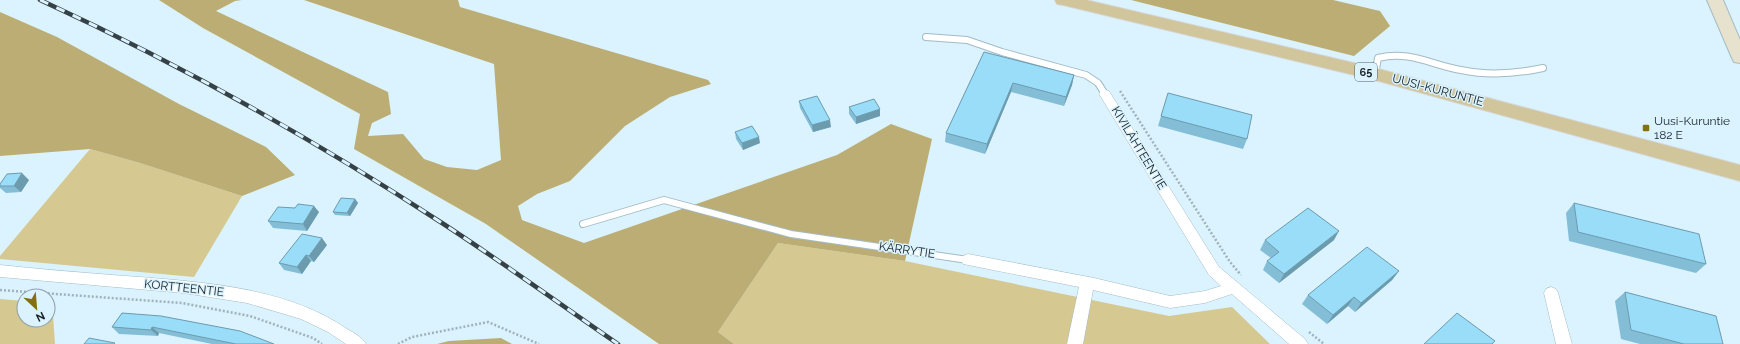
<svg xmlns="http://www.w3.org/2000/svg" width="1740" height="344" viewBox="0 0 1740 344" font-family="Raleway,sans-serif">
	<style>
		.green { fill: #d6c891 }
		.forest { fill: #bbad73 }
		.lines { fill: none; stroke-linecap: round; stroke-linejoin: round }
		.lane-casing { stroke: #a3bbc5; stroke-width: 8 }
		.street-casing { stroke: #a3bbc5; stroke-width: 1 }
		.secondary-casing { stroke: #a3bbc5; stroke-width: 2 }
		.primary-casing { stroke: #d6d7d8; stroke-width: 2 }
		.path { stroke: #9fb3bb; stroke-width: 2.5; stroke-dasharray: 2 2; stroke-linecap: butt }
		.lane { stroke: #fff; stroke-width: 6 }
		.street { fill: #fff; fill-rule: evenodd }
		.secondary { fill: #e7e2cd; fill-rule: evenodd }
		.primary { fill: #d0c59b; fill-rule: evenodd }
		.rail-casing { stroke: #364146; stroke-width: 4.5 }
		.rail { stroke: #daf3fe; stroke-width: 3; stroke-dasharray: 9; stroke-linecap: butt }
		.wall { fill: #84bed6 }
		.shaded-wall { fill: #6c9bae }
		.building { fill: #9addf9; stroke: #6c9bae }
		.poi-dot { fill: #857010; stroke: #daf3fe; stroke-width: 1.5 }
		.labels { text-anchor: middle; stroke-width: 3; stroke-linejoin: round; paint-order: stroke }
		.shield { fill: #daf3fe; stroke: #536167; stroke-width: 1 }
		.shield-label { font-size: 11px; font-weight: bold; fill: #192226 }
		.street-label { font-size: 12px; fill: #192226; stroke: #daf3fe }
		.poi-label { font-size: 12px; fill: #192226; stroke: #daf3fe; text-anchor: start }
	</style>
	<rect width="100%" height="100%" fill="#daf3fe"/>
	<path class="green" d="M90 149 140 163 242 196 194 277 0 259V256Z
		M778 243 905 261 1169 316 1232 307 1270 344H734L718 332Z
		M0 299 24 301V320H48V302H52L55 344H0Z"/>
	<path class="forest" d="M159 0H242L235 1 216 11 388 92 391 114 372 123 368 136 403 134 424 159 447 167 477 170 501 160 494 64 304 0H458L460 7 708 80 711 84 670 97 625 126 570 181 537 194 518 206 522 220 584 243 837 155 891 124 932 139 905 261 778 243 718 332 734 344H659L486 224 354 149 360 114 203 28Z
		M1131 0H1333L1380 11 1390 26 1354 56Z
		M0 12 57 37 179 104 266 147 295 175 242 196 140 163 90 149 0 156Z
		M501 338 512 344H437L449 341Z"/>
	<g class="lines">
		<g class="lane-casing">
			<path id="lane" d="M926 37 967 40 1002 52 1086 75 1098 83 1105 94
				M1375 74 1378 58C1410 50 1431 65 1461 70 1489 76 1515 74 1543 68
				M583 224 664 200 791 234 968 260"/>
		</g>
		<g class="street-casing">
			<path id="street" d="M1105 90 1109 91 1219 267 1305 339 1308 344H1289L1232 294 1205 303 1170 308 1093 290 1083 344H1067L1079 287 963 264 961 260 963 256 968 254 1094 278 1170 296 1205 291 1221 286 1209 275 1101 97 1099 94 1101 91Z
				M0 265C37 269 75 272 112 275 188 281 282 284 347 329 354 333 362 337 366 344H346L328 332 301 319 247 303 184 293 0 277Z
				M1551 287 1556 289 1558 293 1572 344H1556L1544 293 1546 289Z"/>
		</g>
		<g class="secondary-casing">
			<path id="secondary" d="M1707 0H1723L1740 40V63L1734 62 1732 58Z"/>
		</g>
		<g class="primary-casing">
			<path id="primary" d="M1055 0H1086L1375 68 1740 165V181L1375 80 1063 5 1057 4Z"/>
		</g>
		<path class="path" d="M1120 91 1230 262 1241 275
			M0 290 182 303 250 316 313 338 322 344
			M1309 332 1324 344
			M398 344 412 337 488 322 539 344"/>
		<use href="#lane" class="lane"/>
		<use href="#street" class="street"/>
		<use href="#secondary" class="secondary"/>
		<use href="#primary" class="primary"/>
		<g class="rail-casing">
			<path id="rail" d="M40 0C180 64 313 139 442 223 502 262 560 304 618 344"/>
		</g>
		<use href="#rail" class="rail"/>
	</g>
	<path class="wall" d="M984 52 1074 75 1072 85 1064 106 1011 92 985 154 945 142 946 133Z
		M1168 93 1247 139 1243 149 1158 126Z
		M799 101 831 127 813 132 800 108Z
		M849 107 880 116 856 124 849 114Z
		M735 132 760 143 743 150 736 139Z
		M29 180 21 192 6 193 0 188V184Z
		M355 199 358 203 350 216 335 215 333 212Z
		M1574 203 1706 264 1696 273 1569 241 1566 213Z
		M295 208 319 212 307 231 273 228 268 221Z
		M1265 240H1334L1279 283 1263 270 1267 261 1271 258 1260 250Z
		M327 245 314 262 311 261 302 274 284 270 279 263Z
		M1399 271 1392 280 1355 312 1348 306 1327 324 1302 304 1308 295Z
		M1625 292 1723 344H1640L1621 339 1615 301Z
		M122 313 274 344H212L159 333 158 336 119 334 112 327Z"/>
	<path class="shaded-wall" d="M1074 75 1072 85 1064 106 1066 97Z
		M1013 83 1011 92 985 154 987 144Z
		M880 109V116L856 124V117Z
		M830 120 831 127 813 132 812 125Z
		M759 137 760 143 743 150 742 143Z
		M22 173 29 180 21 192 14 186Z
		M355 199 358 203 350 216 347 213Z
		M314 206 319 212 307 231 303 224Z
		M1339 231 1334 240 1279 283 1284 274Z
		M322 238 327 245 314 262 309 256Z
		M306 255 311 261 302 274 297 267Z
		M1399 271 1392 280 1355 312 1361 303Z
		M1354 297 1348 306 1327 324 1333 315Z
		M152 327 159 333 158 336 151 330Z"/>
	<path class="building" d="M984 52 1074 75 1066 97 1013 83 987 144 946 133Z
		M1168 93 1252 115 1247 139 1161 116Z
		M817 96 830 120 812 125 799 101Z
		M874 99 880 109 856 117 849 107Z
		M752 126 759 137 742 143 735 132Z
		M22 173 14 186H0V184L7 174Z
		M341 198 355 199 347 213 333 212Z
		M1574 203 1699 234 1706 264 1578 232Z
		M298 204 314 206 303 224 268 221 278 207 295 208Z
		M1308 208 1339 231 1284 274 1267 261 1279 252 1265 240Z
		M302 234 322 238 309 256 306 255 297 267 279 263Z
		M1367 247 1399 271 1361 303 1354 297 1333 315 1308 295Z
		M1625 292 1716 316 1723 344H1684L1631 330Z
		M122 313 161 316 240 331 274 344H236L152 327 151 330 112 327Z
		M1457 313 1495 341 1492 344H1424Z
		M89 338 115 343 114 344H84Z"/>
	<rect class="poi-dot" x="1642" y="124" width="8" height="8" rx="2"/>
	<g class="labels">
		<rect class="shield" x="1355" y="63" width="22" height="18" rx="3"/>
		<g class="shield-label">
			<text x="1366" y="76">65</text>
		</g>
		<g class="street-label">
			<text transform="translate(1438 90) rotate(15)" y="4">UUSI-KURUNTIE</text>
			<text transform="translate(1139 148) rotate(59)" y="4">KIVILÄHTEENTIE</text>
			<text transform="translate(907 250) rotate(8)" y="4">KÄRRYTIE</text>
			<text transform="translate(184 288) rotate(6)" y="4">KORTTEENTIE</text>
		</g>
		<g class="poi-label">
			<text x="1654" y="125">Uusi-Kuruntie<tspan x="1654" dy="14">182 E</tspan></text>
		</g>
	</g>
	<g transform="translate(36 308) rotate(154)"><circle r="19" fill="#daf3fe" stroke="#8d9fa8"/>
	<path d="M0-3L7 15L0 10L-7 15Z" fill="#857010"/>
	<text y="-6" font-size="11" font-weight="bold" text-anchor="middle" fill="#192226">N</text>
	</g>
</svg>
